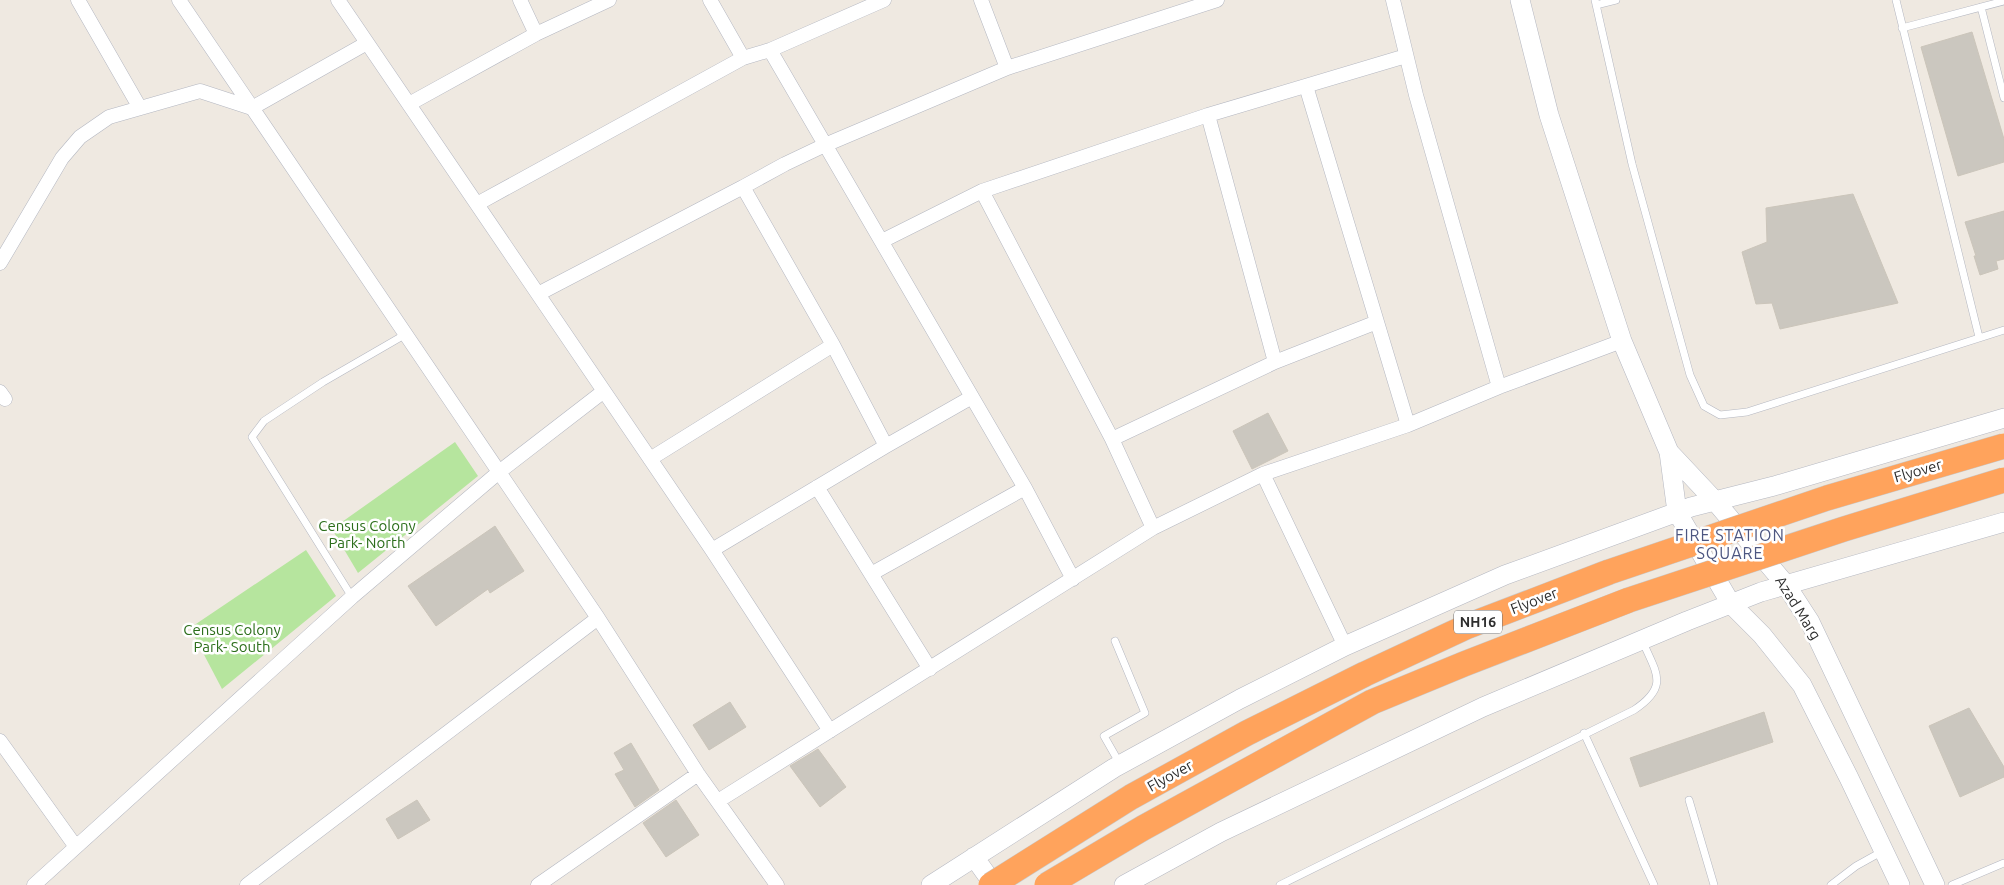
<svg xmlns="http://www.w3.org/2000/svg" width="2004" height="885" viewBox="0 0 2004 885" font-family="Ubuntu,sans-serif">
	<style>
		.green { fill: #b6e59e }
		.building { fill: #cbc7bf; stroke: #cbc5ba }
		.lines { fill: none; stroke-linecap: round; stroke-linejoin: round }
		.lane-casing { stroke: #b4b7c1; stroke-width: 8 }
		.street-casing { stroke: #b4b7c1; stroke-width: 15 }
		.secondary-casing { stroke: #b4b7c1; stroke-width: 20 }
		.lane { stroke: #fff; stroke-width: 7 }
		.street { stroke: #fff; stroke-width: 14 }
		.secondary { stroke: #fff; stroke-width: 19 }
		.highway-bridge-casing { stroke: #c9c9c9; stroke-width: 26; stroke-linecap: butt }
		.highway-bridge { stroke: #ffa35c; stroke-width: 25 }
		.labels { text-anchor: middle; stroke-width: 5; stroke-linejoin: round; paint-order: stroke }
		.shield { fill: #fff; stroke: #6d6d6d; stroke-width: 1 }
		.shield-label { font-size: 14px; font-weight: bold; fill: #2e2e2e }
		.street-label { font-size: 15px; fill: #2e2e2e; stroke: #fff }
		.park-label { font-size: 15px; fill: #2c6e1b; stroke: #fff }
		.neighbourhood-label { font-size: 16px; letter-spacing: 1px; fill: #4d5680; stroke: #fff }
	</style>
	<rect width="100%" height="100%" fill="#efe9e1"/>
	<path class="green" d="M455 442 478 476 358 573 332 529Z
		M306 550 336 596 222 689 190 628Z"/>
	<path class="building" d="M1972 32 2004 139V162L1958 176 1921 47Z
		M1853 194 1898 303 1780 329 1772 303 1756 304 1742 252 1767 242 1766 208Z
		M2004 211V259L1996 261 1998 269 1980 275 1974 256H1976L1965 222Z
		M1268 413 1288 451 1252 469 1233 431Z
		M495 526 524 571 490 593 488 589 436 626 408 586Z
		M730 702 746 727 709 750 693 725Z
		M1969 708 2004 767V777L1960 797 1929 726Z
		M1764 712 1773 742 1640 787 1630 758Z
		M631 743 659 790 635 807 615 774 624 770 614 753Z
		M818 749 846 787 820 807 790 766Z
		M417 800 430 820 398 839 386 819Z
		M676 800 699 835 666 857 643 823Z"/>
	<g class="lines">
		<g class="lane-casing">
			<path id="lane" d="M1595 0 1632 164 1690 375 1704 406 1720 415 1747 412 2004 330
				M1896 0 1979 337
				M1596 5 1616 0
				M1981 7 2004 98
				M1902 28 2004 1
				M352 597 252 437 264 421 323 382 406 334
				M1115 641 1145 713 1104 736 1120 764
				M1584 733 1654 885
				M1689 800 1714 885
				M1280 885 1634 710C1670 686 1656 673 1642 640
				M1831 885 1856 866 1883 851
				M1952 885 2004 863"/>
		</g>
		<g class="street-casing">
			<path id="street" d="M78 0 140 108
				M179 0 598 618 698 774 777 885
				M338 0 712 550 830 731
				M520 0 536 34
				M710 0 743 58
				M981 0 1007 68
				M1393 0 1416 95 1499 387
				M770 50 1025 488 1073 579
				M1306 86 1408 425
				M409 104 536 34 609 0
				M743 187 785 164 825 145 1007 68 1217 0
				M982 191 1112 439 1153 528
				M477 204 743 58 770 50 884 0
				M882 241 982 191 1208 115
				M0 263 62 158 80 137 109 117 200 91 252 108 367 43
				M538 294 743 187 833 345 886 446
				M1275 362 1377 322
				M0 392 5 399
				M1112 439 1275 362 1208 115 1406 56
				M650 459 833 345
				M1263 474 1345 646
				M817 487 930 669
				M712 550 886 446 972 397
				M871 574 1025 488
				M0 741 76 847
				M718 801 1153 528 1263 474 1408 425 1499 387 1622 341
				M34 885 352 597 499 472 604 391
				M247 885 598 618
				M538 885 698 774"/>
		</g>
		<g class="secondary-casing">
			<path id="secondary" d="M1520 0 1549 115 1622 341 1669 452 1677 512 1731 604 1762 635 1802 685 1849 778 1900 885
				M1669 452 1715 501 1786 585 1810 622 1935 885
				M974 857 994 885
				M931 885 1114 768 1240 699 1345 646 1505 575 1691 507 1774 486 2004 418
				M1124 885 1221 832 1483 707 1687 621 1761 592 2004 522"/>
		</g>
		<use href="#lane" class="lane"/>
		<use href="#street" class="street"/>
		<use href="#secondary" class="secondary"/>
		<g class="highway-bridge-casing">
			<path id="highway-bridge" d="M991 885 1131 797 1247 733 1365 674 1468 626 1609 572 1827 498 2004 446
				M1047 885 1143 828 1372 702 1464 664 1629 600 1844 529 2004 480"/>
		</g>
		<use href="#highway-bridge" class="highway-bridge"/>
	</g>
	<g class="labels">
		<rect class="shield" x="1454" y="610.5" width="48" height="23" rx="4"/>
		<g class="shield-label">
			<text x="1478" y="627">NH16</text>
		</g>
		<g class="street-label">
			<text transform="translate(1918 471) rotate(-16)" y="5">Flyover</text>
			<text transform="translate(1534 601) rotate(-21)" y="5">Flyover</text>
			<text transform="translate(1798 608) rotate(58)" y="5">Azad Marg</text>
			<text transform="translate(1170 776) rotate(-29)" y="5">Flyover</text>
		</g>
		<g class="park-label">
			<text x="367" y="531">Census Colony<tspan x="367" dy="17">Park- North</tspan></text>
			<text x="232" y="635">Census Colony<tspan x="232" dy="17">Park- South</tspan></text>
		</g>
		<g class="neighbourhood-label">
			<text x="1730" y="541">FIRE STATION<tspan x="1730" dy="18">SQUARE</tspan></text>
		</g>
	</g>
</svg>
